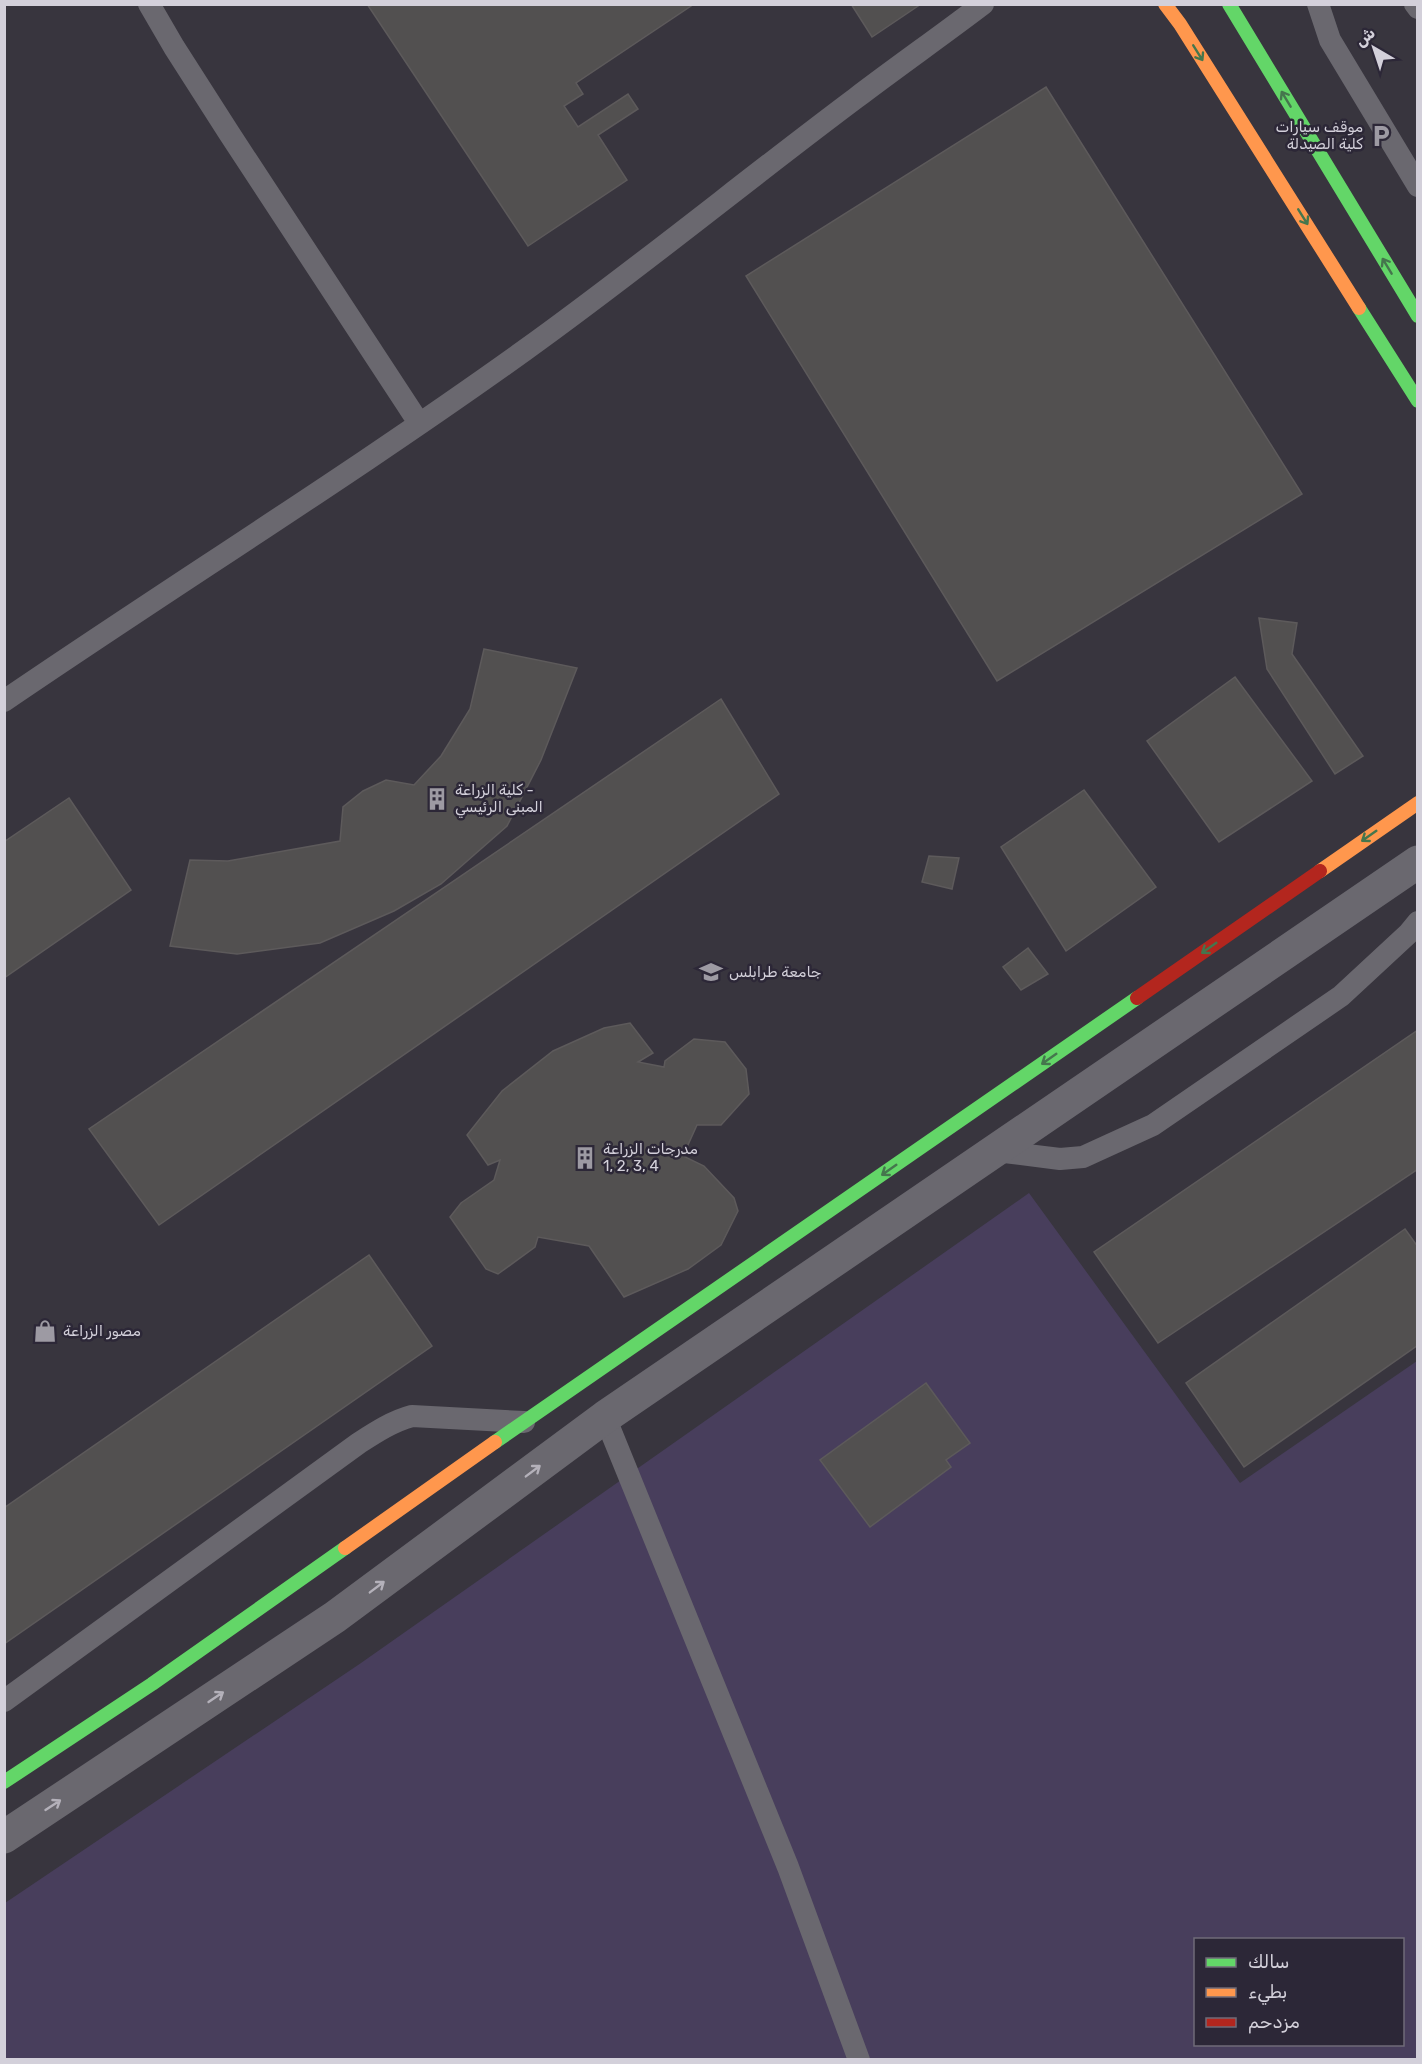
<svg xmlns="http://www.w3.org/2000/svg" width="1422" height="2064" viewBox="0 0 1422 2064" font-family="Rubik,Cairo,sans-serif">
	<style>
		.green { fill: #483e5c; fill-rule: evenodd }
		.building { fill: #525050; stroke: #5d5a5b; stroke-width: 1.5 }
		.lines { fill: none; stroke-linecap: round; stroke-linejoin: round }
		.lane { stroke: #6a686f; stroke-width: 22 }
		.street { stroke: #6a686f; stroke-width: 33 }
		.fast { stroke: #63d668; stroke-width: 14 }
		.slow { stroke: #ff974d; stroke-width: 14 }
		.jam { stroke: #b3261e; stroke-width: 14 }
		.oneway { stroke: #45764d }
		.oneway2 { stroke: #b4b1ba }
		.labels { text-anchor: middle; stroke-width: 5; stroke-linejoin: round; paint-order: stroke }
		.poi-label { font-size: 15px; fill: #d3d0da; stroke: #2c2737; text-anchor: start }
	</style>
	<rect width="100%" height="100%" fill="#38353e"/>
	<path class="green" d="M1029 1193 1240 1483 1417 1361V2059L5 2060V1903L361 1663ZM1196 1940H1402V2044H1196Z"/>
	<path class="building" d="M367 4H694L576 83 583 94 564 106 578 127 628 94 638 109 598 135 627 180 528 246Z
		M851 4H921L872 37Z
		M1046 87 1302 494 997 681 746 276Z
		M1259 618 1297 623 1292 654 1363 756 1335 774 1267 669Z
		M484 649 577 668 541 760 507 826 441 884 394 911 320 943 237 954 170 946 190 860 228 861 340 841 343 807 363 791 386 780 414 785 441 756 470 709Z
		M1235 677 1312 781 1219 842 1147 741Z
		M721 699 779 794 159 1225 89 1129Z
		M1084 790 1156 887 1066 951 1001 847Z
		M69 798 131 890 4 978V842Z
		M929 856 959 858 952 889 922 882Z
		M1028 948 1048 974 1021 990 1003 967Z
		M630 1023 653 1053 638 1062 664 1067 665 1061 694 1039 725 1042 746 1069 749 1094 721 1125H697L683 1156 704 1166 734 1198 738 1211 721 1245 688 1269 624 1297 589 1246 538 1237 535 1247 498 1274 486 1269 450 1217 461 1203 494 1180 500 1160 488 1165 467 1135 502 1091 553 1051 604 1028Z
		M1418 1030V1169L1158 1343 1094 1252Z
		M1405 1229 1418 1247V1345L1244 1467 1186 1383Z
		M369 1255 432 1346 4 1644V1508Z
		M926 1383 970 1443 946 1460 951 1467 870 1527 820 1460Z"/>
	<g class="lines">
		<path class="lane" d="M149 4 174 47 229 133 419 423
			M1318 4 1330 40 1418 186
			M1415 4 1418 8
			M4 701C177 583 355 472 525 350 638 269 745 181 856 98 898 66 941 36 983 4
			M996 1151 1060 1159 1083 1157 1153 1125 1341 996 1409 933 1418 922
			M605 1417 788 1867 859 2060
			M4 1701 359 1443C376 1432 393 1421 412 1416L524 1422"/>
		<path class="street" d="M4 1837 335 1617 605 1417 1418 862"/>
		<path class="fast" d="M1229 4 1418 316
			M1359 308 1418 401
			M495 1442 1137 998
			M4 1782 152 1684 345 1548"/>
		<path class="slow" d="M1165 4 1180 24 1359 308
			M1320 871 1418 803
			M345 1548 495 1442"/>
		<path class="jam" d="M1137 998 1320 871"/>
	</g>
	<defs><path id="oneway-shaft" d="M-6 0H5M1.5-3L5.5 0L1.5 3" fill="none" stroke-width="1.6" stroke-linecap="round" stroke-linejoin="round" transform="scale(1.5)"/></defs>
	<g class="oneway">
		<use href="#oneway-shaft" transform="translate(1198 53) rotate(58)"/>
		<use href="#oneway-shaft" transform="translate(1286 99) rotate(-121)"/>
		<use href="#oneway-shaft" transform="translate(1303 217) rotate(58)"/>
		<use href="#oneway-shaft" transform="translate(1387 266) rotate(-121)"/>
		<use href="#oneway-shaft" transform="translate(1369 836) rotate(145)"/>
		<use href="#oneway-shaft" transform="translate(1209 948) rotate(145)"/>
		<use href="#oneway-shaft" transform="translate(1049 1059) rotate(145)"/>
		<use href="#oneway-shaft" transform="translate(889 1170) rotate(145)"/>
	</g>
	<g class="oneway2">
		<use href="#oneway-shaft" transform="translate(533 1471) rotate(-37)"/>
		<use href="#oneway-shaft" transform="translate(377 1587) rotate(-37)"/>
		<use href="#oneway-shaft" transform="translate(216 1697) rotate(-34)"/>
		<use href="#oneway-shaft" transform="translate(53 1805) rotate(-33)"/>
	</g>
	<defs>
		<g id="parking-bare" transform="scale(1.8)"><path d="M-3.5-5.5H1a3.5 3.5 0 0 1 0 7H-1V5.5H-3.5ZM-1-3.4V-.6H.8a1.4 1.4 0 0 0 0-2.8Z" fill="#9d9aa3" stroke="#2c2737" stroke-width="2.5" paint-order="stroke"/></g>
		<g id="building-bare" transform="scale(1.8)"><path d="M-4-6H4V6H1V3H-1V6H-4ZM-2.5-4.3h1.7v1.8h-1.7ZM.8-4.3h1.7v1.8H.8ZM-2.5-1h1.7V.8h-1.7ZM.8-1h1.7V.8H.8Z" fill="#9d9aa3" stroke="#2c2737" stroke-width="2.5" paint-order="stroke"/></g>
		<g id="university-bare" transform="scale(1.8)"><path d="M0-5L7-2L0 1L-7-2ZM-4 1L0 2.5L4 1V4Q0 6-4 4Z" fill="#9d9aa3" stroke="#2c2737" stroke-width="2.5" paint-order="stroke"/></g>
		<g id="shop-bare" transform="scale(1.8)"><path d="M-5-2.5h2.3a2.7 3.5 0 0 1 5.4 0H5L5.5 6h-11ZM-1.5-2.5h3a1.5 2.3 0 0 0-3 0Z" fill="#9d9aa3" stroke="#2c2737" stroke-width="2.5" paint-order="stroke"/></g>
	</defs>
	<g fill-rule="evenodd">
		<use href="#parking-bare" x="1381" y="136"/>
		<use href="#building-bare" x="437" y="799"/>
		<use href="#university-bare" x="711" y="972"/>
		<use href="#building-bare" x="585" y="1158"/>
		<use href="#shop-bare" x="45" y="1331"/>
	</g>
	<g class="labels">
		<g class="poi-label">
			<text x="1363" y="132" text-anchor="end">موقف سيارات<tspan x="1363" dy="17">كلية الصيدلة</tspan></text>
			<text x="455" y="795">كلية الزراعة -<tspan x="455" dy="17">المبنى الرئيسي</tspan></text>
			<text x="729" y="977">جامعة طرابلس</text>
			<text x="603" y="1154">مدرجات الزراعة<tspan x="603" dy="17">1, 2, 3, 4</tspan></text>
			<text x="63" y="1336">مصور الزراعة</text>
		</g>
	</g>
	<rect width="1422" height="2064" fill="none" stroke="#d3d0da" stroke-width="12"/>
	<rect x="1194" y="1938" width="210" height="108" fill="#2c2737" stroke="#6f6b78" stroke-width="1.5"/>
	<rect x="1206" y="1958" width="30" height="9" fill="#63d668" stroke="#6f6b78" stroke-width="1.5"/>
	<text x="1248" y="1968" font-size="18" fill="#d3d0da">سالك</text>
	<rect x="1206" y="1988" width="30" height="9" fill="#ff974d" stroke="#6f6b78" stroke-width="1.5"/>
	<text x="1248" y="1998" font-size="18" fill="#d3d0da">بطيء</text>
	<rect x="1206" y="2018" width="30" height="9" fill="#b3261e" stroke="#6f6b78" stroke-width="1.5"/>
	<text x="1248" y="2028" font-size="18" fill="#d3d0da">مزدحم</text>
	<g transform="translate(1374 48) rotate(321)" stroke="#2c2737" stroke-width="4.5" paint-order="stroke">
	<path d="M0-4.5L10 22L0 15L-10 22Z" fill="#d3d0da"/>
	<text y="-9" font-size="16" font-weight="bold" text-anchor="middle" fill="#d3d0da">ش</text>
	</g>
</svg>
